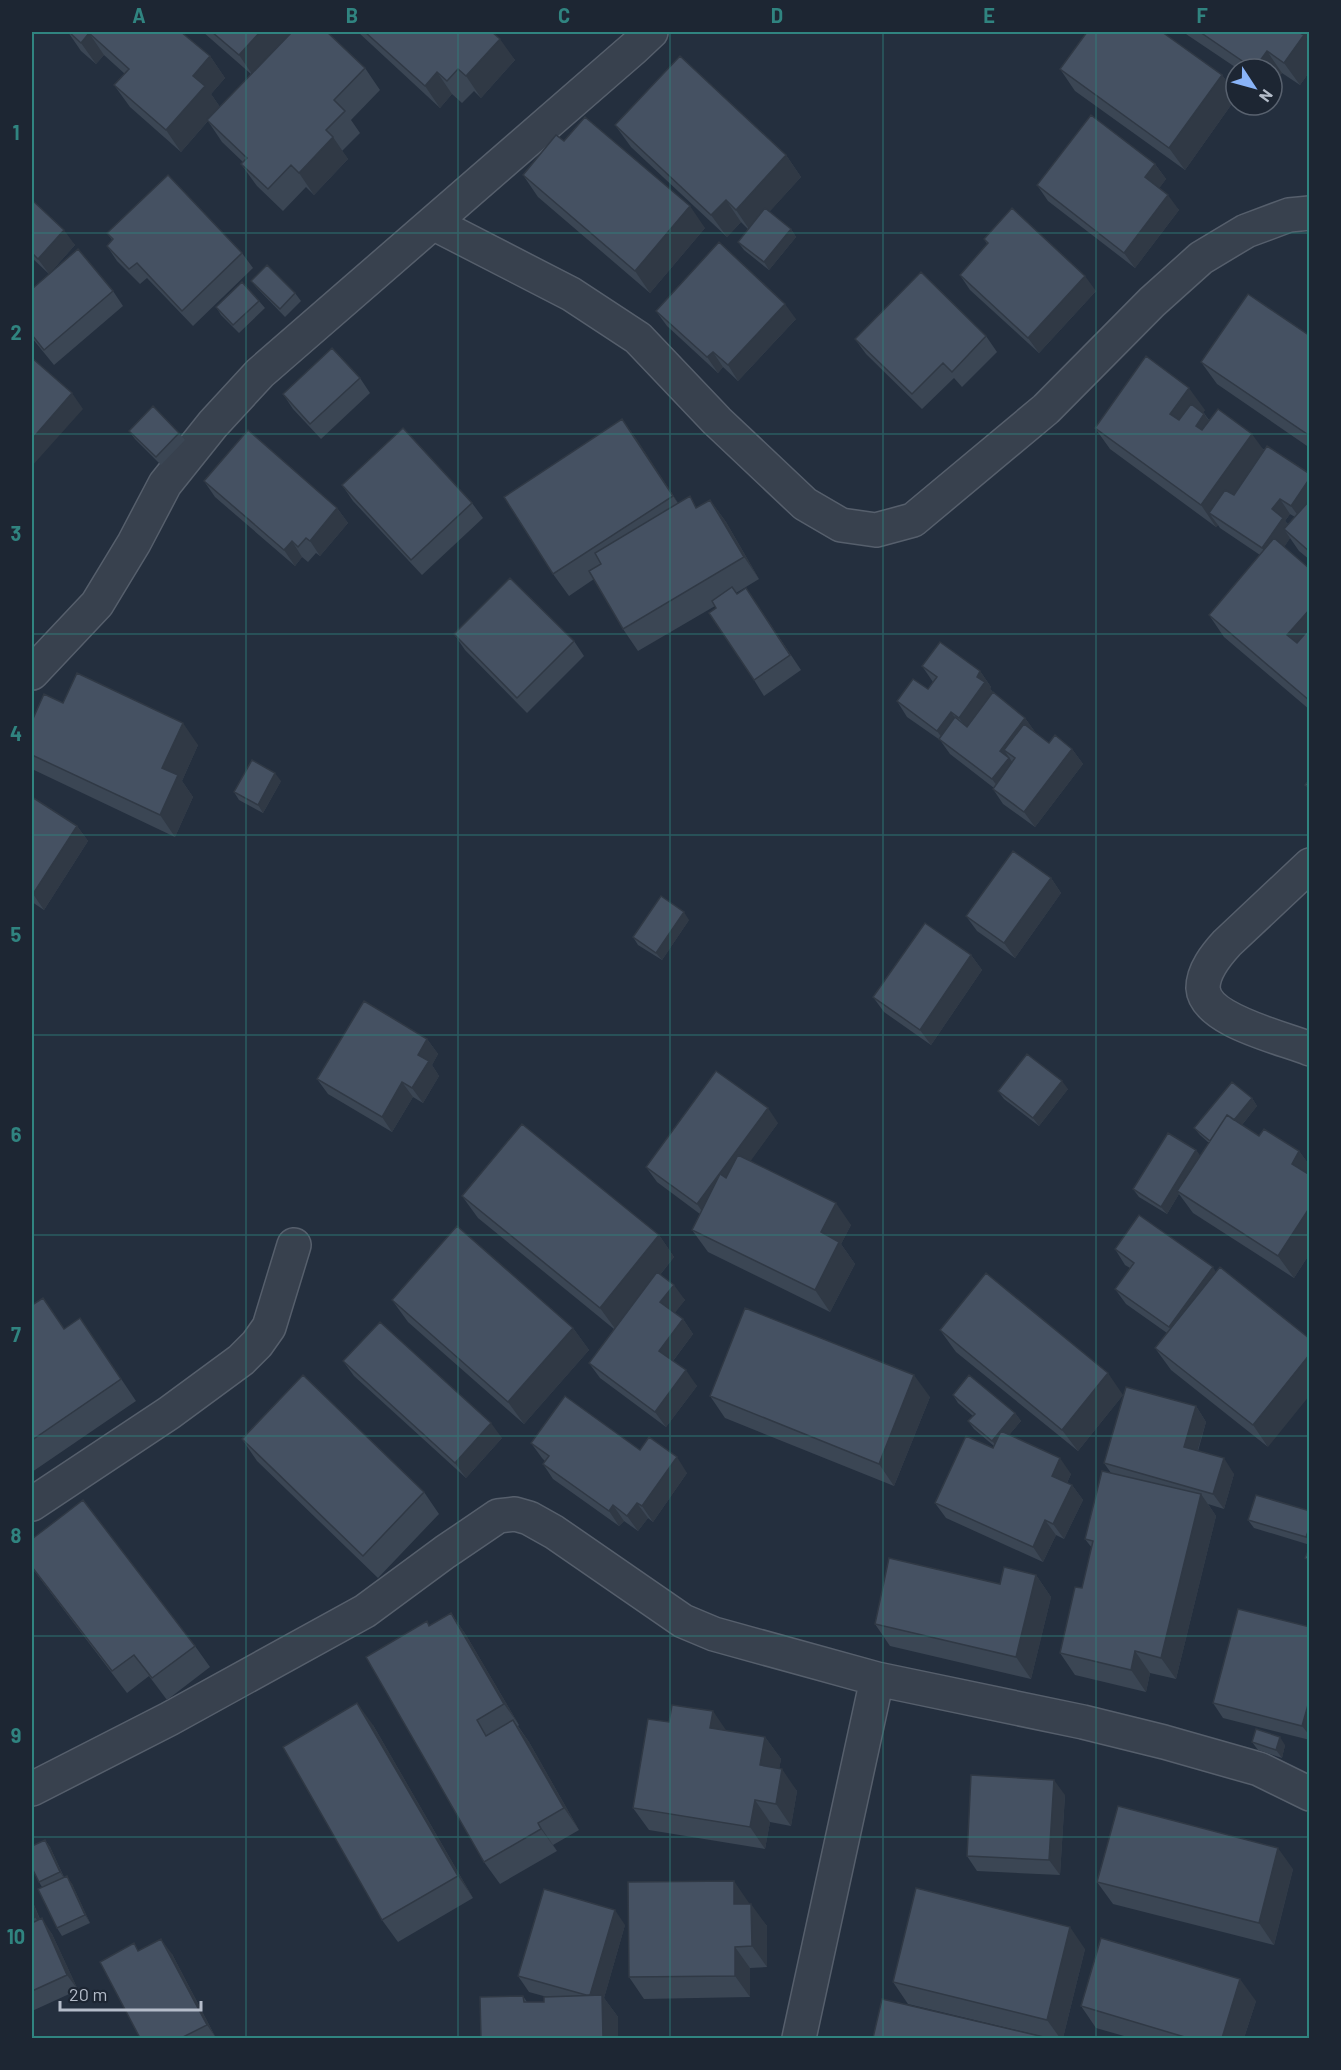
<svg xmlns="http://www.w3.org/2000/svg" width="1341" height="2070" viewBox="0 0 1341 2070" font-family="Barlow,sans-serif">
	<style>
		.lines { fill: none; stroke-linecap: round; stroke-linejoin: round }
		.street-casing { stroke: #565f6c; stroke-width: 36 }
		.street { stroke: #38414e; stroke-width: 33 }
		.wall { fill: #3b4654; fill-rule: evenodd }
		.shaded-wall { fill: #303945 }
		.building { fill: #455162; stroke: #303945; stroke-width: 1.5 }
		.grid { fill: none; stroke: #308480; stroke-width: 1.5; stroke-opacity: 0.55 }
		.neatline { fill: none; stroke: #308480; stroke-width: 2 }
		.grid-label { font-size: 20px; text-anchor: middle; font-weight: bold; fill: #308480 }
	</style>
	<rect width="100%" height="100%" fill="#242f3e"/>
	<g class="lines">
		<g class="street-casing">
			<path id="street" d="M433 223 571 294 638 338 717 421 805 504 841 525 876 530 913 520 1046 409 1152 302 1201 258 1246 231 1289 215 1310 213
				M32 673 97 604 134 543 165 484 213 424 260 373 634 48 651 32
				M1310 865 1227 943C1216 955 1203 971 1203 988 1205 1021 1284 1038 1310 1049
				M32 1504 169 1413 241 1360 257 1344 269 1327 294 1245
				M32 1789 169 1719 365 1611 445 1552 498 1516 515 1514 529 1518 554 1532 683 1621 714 1634 877 1679 1083 1722 1164 1742 1259 1769 1310 1794
				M799 2038 877 1679"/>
		</g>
		<use href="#street" class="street"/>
	</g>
	<path class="wall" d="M68 32H181L210 56 225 78 211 94 220 107 251 74 203 32H327L365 68 380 90 351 120 360 133 342 151 348 159 314 195 306 187 283 211 257 186 241 164 243 162 222 142 208 121 181 152 130 107 114 85 125 74 104 55 96 64 81 51Z
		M358 32H492L515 60 481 98 474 91 462 103 452 94 440 108Z
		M1183 32H1310V33L1306 39 1310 44V71L1300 85 1282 73 1272 87V69H1238Z
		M1060 69 1222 75 1236 94V98L1185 170 1075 91Z
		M615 125 786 155 801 177 769 212 791 229 796 237 769 270 744 250 738 242 748 229 741 222 727 237 631 147Z
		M564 141 705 228 650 293 538 197 523 175Z
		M1155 164 1166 179 1159 188 1179 210 1135 268 1048 201 1037 185Z
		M32 200 75 245 49 274 32 258Z
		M107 233 242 253 253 268 193 326 147 278 140 284 117 261 107 246 112 240Z
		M984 239 1096 291 1039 353 970 290 960 275 987 244Z
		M251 281 295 293 301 301 285 317 257 288Z
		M32 289 113 291 123 306 54 365 32 338Z
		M259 301 265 308 239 333 221 315 216 307Z
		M656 311 796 319 738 381 723 367 718 373 667 326Z
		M986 336 997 352 962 387 954 378 922 409 866 354 855 339Z
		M1310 336V448L1217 384 1201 362Z
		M360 378 370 393 321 439 293 409 283 394Z
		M1205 410 1203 412 1209 420 1310 474V560L1299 551 1290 538 1284 547 1310 569V710L1224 637 1209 615 1260 555 1220 528 1218 525 1216 527 1110 449 1095 428ZM1290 514 1295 517 1288 524 1285 521Z
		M622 419 678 503 697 507 710 500 726 522 759 579 736 593 737 594 746 588 801 670 764 696 754 680 715 606 638 651 623 629 594 579 569 596 553 574Z
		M129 431 179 433 185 440 161 465 135 439Z
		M204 481 337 508 348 523 320 556 316 553 308 562 302 557 295 566 215 497Z
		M342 485 472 503 483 518 422 575 353 501Z
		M454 634 574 641 584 656 527 713 465 650Z
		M922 666 980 671 991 687 990 688 993 693 1025 718 1035 732 1049 743 1072 749 1083 764 1035 827 1003 804 993 789 994 788 950 754 940 740 907 717 897 701 928 689 933 682Z
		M63 703 198 745 182 781 193 797 175 837 34 770 32 767V755Z
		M281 781 263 813 239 800 234 792Z
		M32 797 77 826 88 841 44 910 32 902Z
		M1051 878 1061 893 1015 958 977 931 966 916Z
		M689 920 662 960 638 945 633 937Z
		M971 955 982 970 931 1045 884 1012 873 997Z
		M427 1039 438 1054 432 1065 439 1076 423 1103 413 1097 392 1132 328 1094 317 1079Z
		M1068 1089 1039 1126 1004 1099 998 1091Z
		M1252 1098 1257 1106 1242 1125 1259 1136 1299 1151 1310 1166V1253L1294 1278 1193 1213 1179 1194 1167 1214 1139 1197 1133 1189 1196 1150 1200 1156 1209 1143 1200 1135 1194 1128Z
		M778 1123 750 1161 851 1225 841 1244 855 1264 830 1312 708 1252 692 1230 700 1214 657 1182 646 1167Z
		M462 1196 659 1235 674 1257 660 1275 685 1300 674 1313 683 1319 693 1334 673 1361 697 1386 666 1427 600 1378 589 1363 614 1329 478 1218Z
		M1139 1215 1268 1447 1171 1370 1155 1348 1167 1333 1126 1304 1115 1289 1130 1268 1125 1265 1115 1249Z
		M392 1300 573 1328 589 1350 524 1424 408 1322Z
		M32 1305 64 1329 95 1340 136 1401 32 1472Z
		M940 1330 1123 1395 1078 1451 956 1352Z
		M343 1361 502 1438 466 1478 354 1376Z
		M953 1395 1015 1413 1021 1421 1009 1435 1071 1474 1067 1483 1072 1485 1083 1500 1064 1539 1056 1535 1043 1562 946 1518 935 1503 993 1448 994 1446 974 1429 968 1421 973 1416 958 1403Z
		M710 1396 930 1397 894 1486 725 1418Z
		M1196 1406 1206 1422 1198 1451 1234 1474 1224 1509 1208 1504 1216 1516 1176 1679 1150 1673 1146 1692 1075 1675 1060 1653 1082 1588 1092 1548 1085 1539 1111 1473 1104 1463Z
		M242 1439 424 1492 439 1514 378 1578 257 1461Z
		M531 1443 640 1450 687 1473 653 1522 648 1518 638 1531 624 1521 619 1526 553 1479 543 1464 545 1461 542 1458Z
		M1310 1511V1545L1254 1528 1248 1520Z
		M32 1539 195 1646 210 1667 167 1700 149 1676 127 1693 32 1568Z
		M1036 1575 1051 1597 1031 1679 890 1646 875 1624 1000 1584Z
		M451 1613 466 1635 519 1725 518 1726 529 1742 579 1830 553 1845 557 1851 500 1884 484 1862 430 1626Z
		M1310 1627V1740L1223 1718 1213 1703Z
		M373 1725 473 1898 398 1942 382 1920Z
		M726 1731 765 1737 781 1759 779 1769 797 1791 791 1826 770 1822 765 1849 649 1830 633 1808Z
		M1252 1742 1285 1745 1282 1758 1258 1750Z
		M1065 1795 1060 1875 977 1871 967 1856Z
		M45 1840 50 1847 64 1877 72 1884 90 1923 62 1936 57 1928 42 1887 39 1882Z
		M1293 1869 1274 1945 1113 1904 1097 1882Z
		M32 1900 40 1919 52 1934 78 1990 32 2011Z
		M749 1904 767 1926V1967L750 1968V1997L644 1999 629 1977Z
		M625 1925 604 1998 618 2017V2038H481L523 1996 527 2002H544L547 1997 529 1992 518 1976Z
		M1085 1949 1063 2038H1049L908 2004 893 1982Z
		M139 1950 172 1954 216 2038H140Z
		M1256 2001 1244 2038H1131L1096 2028 1081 2006Z"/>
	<path class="shaded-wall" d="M260 32H295L254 77 239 55Z
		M1292 32H1310V33L1306 39 1310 44V71L1300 85 1284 63Z
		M89 33 104 55 96 64 81 43Z
		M500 39 515 60 481 98 466 76Z
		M1267 51 1282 73 1272 87V69H1254Z
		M210 56 225 78 211 94 220 107 181 152 166 130 193 76Z
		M437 72 452 94 440 108 425 86Z
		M1222 75 1236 94V98L1185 170 1169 148Z
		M333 137 348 159 314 195 299 173Z
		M786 155 801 177 751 232 736 210Z
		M1155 164 1166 179 1156 193 1145 177Z
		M1168 195 1179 210 1135 268 1124 253Z
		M726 200 741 222 727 237 711 215Z
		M690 206 705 228 650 293 635 271Z
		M791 229 796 237 769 270 764 262Z
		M64 230 75 245 49 274 38 259Z
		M1085 276 1096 291 1039 353 1028 338Z
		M785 304 796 319 738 381 728 365Z
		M713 352 723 367 718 373 707 357Z
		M1189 388 1205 410 1186 436 1170 414Z
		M72 393 83 409 32 466V439Z
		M1204 414 1220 436 1211 448 1196 426Z
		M622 419 638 441 688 518 673 496Z
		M1252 434 1268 456 1221 521 1209 513 1218 525 1216 527 1201 505Z
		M1310 478V509L1302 521 1291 506Z
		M1280 499 1290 514 1285 521 1294 533 1284 529 1290 538 1273 564 1262 548 1272 509Z
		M710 500 726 522 759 579 744 557Z
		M337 508 348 523 320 556 310 541Z
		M292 541 302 557 295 566 284 550Z
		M1310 609V649L1303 657 1287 635Z
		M980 671 991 687 990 688 996 697 970 733 959 718 977 677Z
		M951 712 962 727 948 746 937 731Z
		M1025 718 1036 733 1004 750 1013 763 1003 794 992 779 1000 751Z
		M183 723 198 745 182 781 193 797 175 837 160 815 162 768Z
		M1072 749 1083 764 1035 827 1024 812Z
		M275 773 281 781 263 813 258 805Z
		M77 826 88 841 44 910 33 894Z
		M1051 878 1061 893 1015 958 1004 943Z
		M684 912 689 920 662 960 656 953Z
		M971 955 982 970 931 1045 920 1030Z
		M427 1039 438 1054 432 1065 439 1076 423 1103 412 1088 418 1055Z
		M1062 1081 1068 1089 1039 1126 1033 1118Z
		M402 1082 413 1097 392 1132 382 1117Z
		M1252 1098 1257 1106 1220 1152 1214 1144Z
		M768 1108 778 1123 708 1220 697 1204Z
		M1196 1150 1202 1158 1177 1191 1179 1194 1167 1214 1161 1207Z
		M1299 1151 1310 1166V1182L1292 1164Z
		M836 1203 851 1225 841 1244 855 1264 830 1312 815 1290 821 1232Z
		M1310 1207V1253L1294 1278 1278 1256Z
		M659 1235 674 1257 616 1330 600 1308Z
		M1213 1267 1223 1283 1180 1343 1169 1327Z
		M674 1285 685 1300 671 1318 660 1302Z
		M683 1319 693 1334 669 1366 659 1351Z
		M573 1328 589 1350 524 1424 508 1402Z
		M1310 1354V1395L1268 1447 1253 1425Z
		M686 1370 697 1386 666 1427 655 1412Z
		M1108 1373 1123 1395 1078 1451 1062 1430Z
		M914 1375 930 1397 894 1486 879 1464Z
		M1196 1406 1206 1422 1194 1462 1184 1447Z
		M1015 1413 1021 1421 998 1448 992 1441Z
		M491 1423 502 1438 466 1478 455 1463Z
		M677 1457 687 1473 653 1522 642 1506Z
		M1060 1458 1071 1474 1063 1491 1052 1476Z
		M1224 1458 1234 1474 1224 1509 1213 1494Z
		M1072 1485 1083 1500 1064 1539 1053 1524Z
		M1201 1494 1216 1516 1176 1679 1161 1658Z
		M637 1503 648 1518 638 1531 627 1516Z
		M613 1505 624 1521 619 1526 609 1511Z
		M1045 1520 1056 1535 1043 1562 1033 1547Z
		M1310 1526V1542L1306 1537Z
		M1036 1575 1051 1597 1031 1679 1016 1657Z
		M451 1613 466 1635 519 1725 504 1704Z
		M1135 1651 1150 1673 1146 1692 1131 1670Z
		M1310 1698V1736L1302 1726Z
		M357 1703 373 1725 473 1898 458 1876Z
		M713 1711 728 1733 710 1728Z
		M513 1720 529 1742 579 1830 564 1808Z
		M765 1737 781 1759 776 1787 760 1765Z
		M1280 1737 1285 1745 1282 1758 1276 1750Z
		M782 1769 797 1791 791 1826 776 1804Z
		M1054 1780 1065 1795 1060 1875 1049 1860Z
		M755 1800 770 1822 765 1849 750 1827Z
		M538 1823 553 1845 557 1851 541 1829Z
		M45 1840 50 1847 65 1880 60 1872Z
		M1278 1848 1293 1869 1274 1945 1259 1923Z
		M67 1876 72 1884 90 1923 85 1915Z
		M734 1881 749 1903V1926L734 1904Z
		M32 1900 45 1933 35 1917 32 1910Z
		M751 1904 767 1926V1967L752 1946Z
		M615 1910 625 1925 604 1998 618 2017V2038H603L589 1996Z
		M42 1918 52 1934 78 1990 67 1975Z
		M1070 1927 1085 1949 1063 2038H1060L1047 2020Z
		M161 1939 172 1954 216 2038 207 2025Z
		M735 1947 750 1968V1997L735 1976Z
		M1240 1979 1256 2001 1244 2038H1222Z"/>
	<path class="building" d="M69 32H181L210 56 193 76 205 86 166 130 114 85 129 69 89 33 81 43Z
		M212 32H260L239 55Z
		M292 32H327L365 68 334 100 345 111 326 130 333 137 299 173 291 165 268 189 241 164 247 158 207 120Z
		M365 32H492L500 39 466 76 458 69 447 81 437 72 425 86Z
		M1087 32H1162L1222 75 1169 148 1060 69Z
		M1200 32H1298L1304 35 1284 63 1267 51 1254 69Z
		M680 56 786 155 736 210 726 200 711 215 615 125Z
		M1091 115 1155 164 1145 177 1168 195 1124 253 1037 185Z
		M585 117 690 206 635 271 523 175 556 135 564 141Z
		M168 175 242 253 182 311 137 263 129 269 107 246 113 239 107 233Z
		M32 200 64 230 38 259 32 253Z
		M765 208 791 229 764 262 738 242Z
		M1012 208 1085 276 1028 338 960 275 988 243 984 239Z
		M719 242 785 304 728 365 713 352 707 357 656 311Z
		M78 249 113 291 44 350 32 335V289Z
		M267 265 295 293 280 309 251 281Z
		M921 272 986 336 952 372 943 363 912 394 855 339Z
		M242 282 259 301 233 325 216 307Z
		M1248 294 1310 336V436L1201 362Z
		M332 348 360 378 310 424 283 394Z
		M1146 356 1189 388 1170 414 1179 420 1191 404 1204 414 1196 426 1202 430 1218 409 1252 434 1201 505 1095 428Z
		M32 358 72 393 32 439Z
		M153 406 179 433 156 457 129 431Z
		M622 419 673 496 553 574 504 497Z
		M403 428 472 503 411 560 342 485Z
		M248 430 337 508 310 541 306 538 298 547 292 541 284 550 204 481Z
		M1267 446 1310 474V478L1291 506 1280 499 1272 509 1283 518 1262 548 1209 513 1225 490 1234 495Z
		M690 496 696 508 710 500 744 557 623 629 589 571 601 564 595 553Z
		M1310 500V552L1284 529Z
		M1274 538 1310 569V609L1287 635 1297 643 1310 628V701L1209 615Z
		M510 578 574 641 517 698 454 634Z
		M732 587 737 594 746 588 790 655 754 680 709 613 716 608 712 601Z
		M940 642 980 671 977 677 985 682 959 718 951 712 937 731 897 701 913 679 928 689 937 677 922 666Z
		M77 673 183 723 162 768 178 775 160 815 32 755V721L44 694 63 703Z
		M993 692 1025 718 1000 751 1009 758 992 779 939 739 955 717 967 727Z
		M1024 724 1049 743 1055 735 1072 749 1024 812 993 789 1015 758 1004 750Z
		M252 760 275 773 258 805 234 792Z
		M1310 779V788L1305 785Z
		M32 797 77 826 33 894 32 893Z
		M1013 851 1051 878 1004 943 966 916Z
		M661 896 684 912 656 953 633 937Z
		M925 923 971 955 920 1030 873 997Z
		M364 1001 427 1039 418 1055 429 1061 412 1088 402 1082 382 1117 317 1079Z
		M1027 1054 1062 1081 1033 1118 998 1091Z
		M716 1071 768 1108 697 1204 646 1167Z
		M1232 1082 1252 1098 1234 1120 1227 1115 1210 1141 1194 1128Z
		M1227 1115 1259 1136 1264 1129 1299 1151 1292 1164 1310 1175V1207L1278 1256 1177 1191Z
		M522 1124 659 1235 600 1308 462 1196Z
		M1168 1133 1196 1150 1161 1207 1133 1189Z
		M738 1155 836 1203 821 1232 839 1242 815 1290 692 1230 720 1174 726 1178Z
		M1139 1215 1213 1267 1169 1327 1115 1289 1134 1263 1115 1249Z
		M457 1226 573 1328 508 1402 392 1300Z
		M1220 1267 1310 1339V1354L1253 1425 1155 1348Z
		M657 1272 674 1285 660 1302 683 1319 659 1351 686 1370 655 1412 589 1363Z
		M986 1273 1108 1373 1062 1430 940 1330Z
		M43 1298 64 1329 80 1318 121 1379 32 1440V1305Z
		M745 1308 914 1375 879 1464 710 1396Z
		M380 1322 491 1423 455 1463 343 1361Z
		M303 1375 424 1492 363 1556 242 1439Z
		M969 1375 1015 1413 992 1441 968 1421 975 1414 953 1395Z
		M1126 1387 1196 1406 1184 1447 1224 1458 1213 1494 1104 1463Z
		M565 1396 640 1450 649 1437 677 1457 642 1506 637 1503 627 1516 613 1505 609 1511 543 1464 549 1456 531 1443Z
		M1001 1431 1060 1458 1052 1476 1072 1485 1053 1524 1045 1520 1033 1547 935 1503 966 1436 993 1448Z
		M1102 1471 1201 1494 1161 1658 1135 1651 1131 1670 1060 1653 1075 1587 1082 1588 1093 1541 1085 1539Z
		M1256 1495 1310 1511V1526L1306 1537 1248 1520Z
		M83 1500 195 1646 152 1678 134 1655 112 1671 32 1567V1539Z
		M1310 1547V1560L1305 1558Z
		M889 1558 1000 1584 1004 1567 1036 1575 1016 1657 875 1624Z
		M1238 1609 1310 1627V1698L1302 1726 1213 1703Z
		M451 1613 504 1704 477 1720 486 1736 513 1720 564 1808 538 1823 541 1829 484 1862 366 1657 427 1621 429 1626Z
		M357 1703 458 1876 382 1920 283 1747Z
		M672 1705 713 1711 710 1728 765 1737 760 1765 782 1769 776 1804 755 1800 750 1827 633 1808 648 1719 669 1722Z
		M1256 1729 1280 1737 1276 1750 1252 1742Z
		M971 1775 1054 1780 1049 1860 967 1856Z
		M1118 1806 1278 1848 1259 1923 1097 1882Z
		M45 1840 60 1872 39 1882 32 1868V1846Z
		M67 1876 85 1915 57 1928 38 1889Z
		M734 1881V1904H751L752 1946 735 1947V1976L629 1977 628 1882Z
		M916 1888 1070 1927 1047 2020 893 1982Z
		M544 1889 615 1910 590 1995H586L518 1976Z
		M32 1910 35 1917 32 1919Z
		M42 1918 67 1975 32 1991V1923Z
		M1101 1938 1240 1979 1222 2038H1188L1081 2006Z
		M161 1939 207 2025 181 2038H140L100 1962 134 1943 138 1951Z
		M602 1995 603 2038H481L480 1997 523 1996 524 2002H544V1997Z
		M882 1999 1048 2038H873Z"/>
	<path class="grid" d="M246 32V2038M458 32V2038M670 32V2038M883 32V2038M1096 32V2038M32 233H1310M32 434H1310M32 634H1310M32 835H1310M32 1035H1310M32 1235H1310M32 1436H1310M32 1636H1310M32 1837H1310"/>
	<rect width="1341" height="2070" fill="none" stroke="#1d2633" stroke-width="66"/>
	<g transform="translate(1254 87) rotate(126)"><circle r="28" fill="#1d2633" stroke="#59626f" stroke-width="1.5"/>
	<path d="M0-4.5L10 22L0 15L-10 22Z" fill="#8ab4f8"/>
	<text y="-9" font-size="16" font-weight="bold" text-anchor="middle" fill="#b4bcc9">N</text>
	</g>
	<path d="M60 2001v9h141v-9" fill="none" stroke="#b4bcc9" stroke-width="3"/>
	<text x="69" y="2001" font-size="18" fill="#b4bcc9" stroke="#1d2633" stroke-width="4.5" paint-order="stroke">20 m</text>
	<rect x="33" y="33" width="1275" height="2004" class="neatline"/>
	<g class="grid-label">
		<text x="139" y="23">A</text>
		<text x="352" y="23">B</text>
		<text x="564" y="23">C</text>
		<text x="777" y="23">D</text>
		<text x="989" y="23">E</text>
		<text x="1202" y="23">F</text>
		<text x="16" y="140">1</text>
		<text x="16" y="340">2</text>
		<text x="16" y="541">3</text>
		<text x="16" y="741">4</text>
		<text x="16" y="942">5</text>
		<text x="16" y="1142">6</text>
		<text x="16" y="1342">7</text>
		<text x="16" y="1543">8</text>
		<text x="16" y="1743">9</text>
		<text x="16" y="1944">10</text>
	</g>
</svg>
